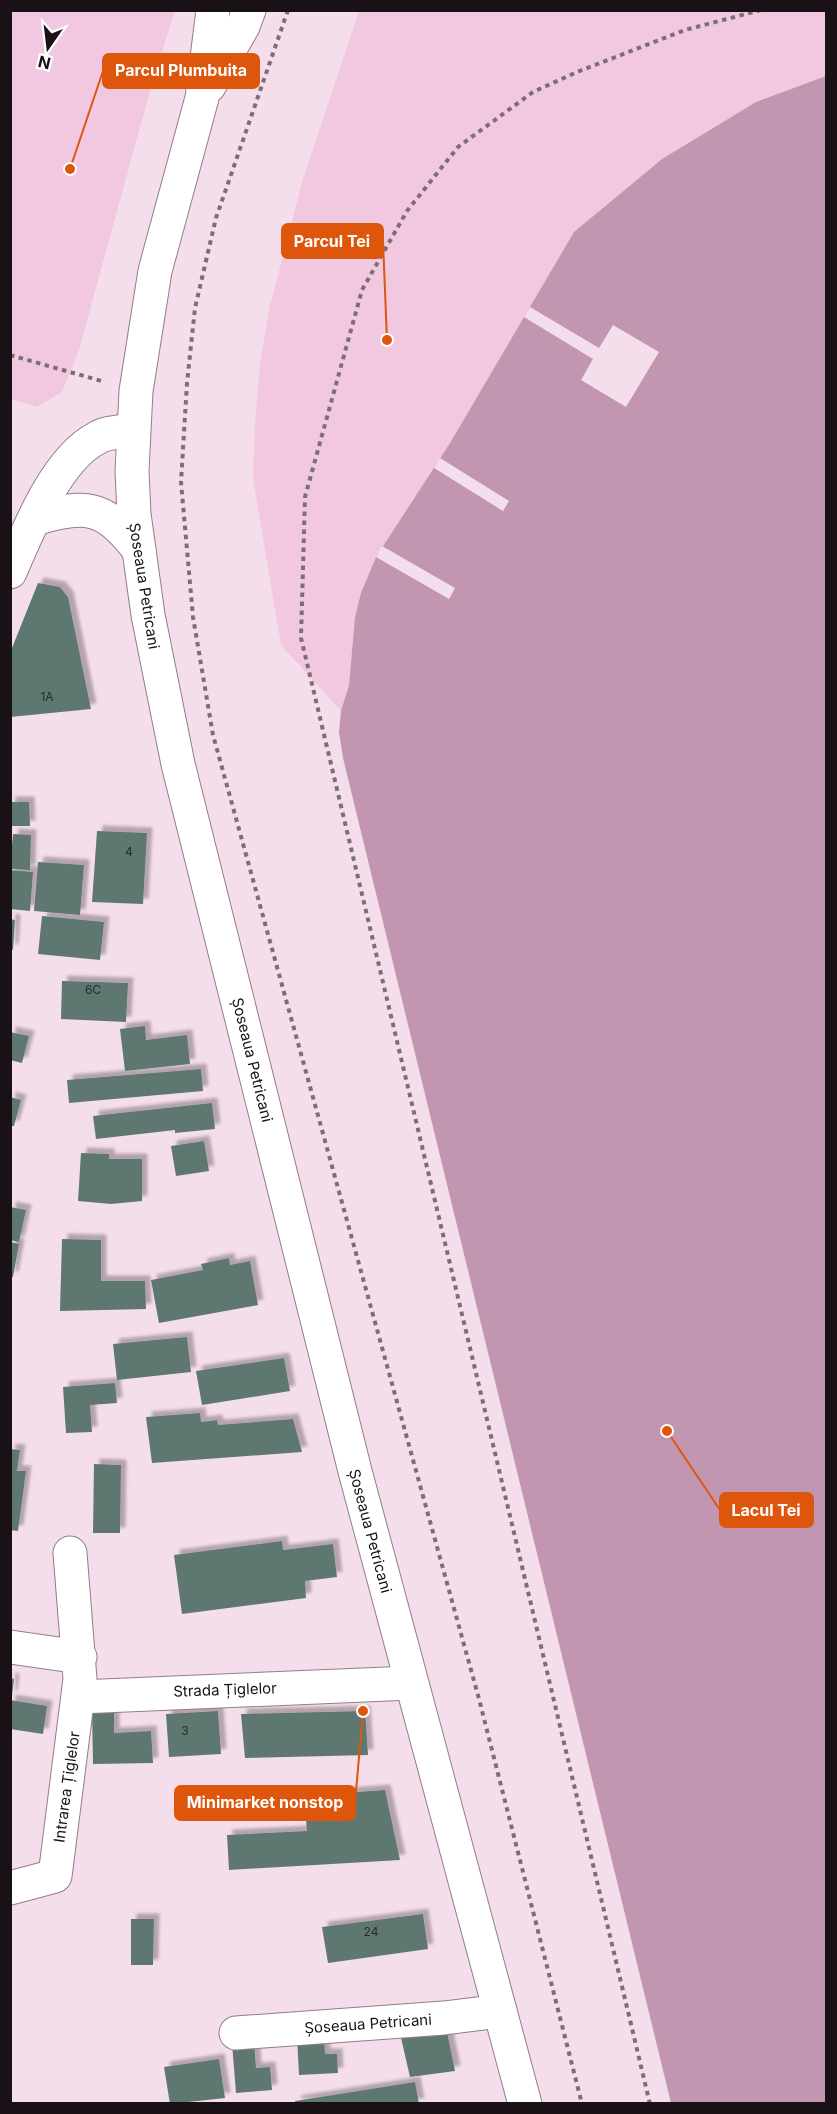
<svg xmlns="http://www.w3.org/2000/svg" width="837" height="2114" viewBox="0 0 837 2114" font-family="Inter,sans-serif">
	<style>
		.green { fill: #f1c8e0 }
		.water { fill: #c295b0 }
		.pier { fill: #f5deeb }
		.building { fill: #5f7771; filter: url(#shadow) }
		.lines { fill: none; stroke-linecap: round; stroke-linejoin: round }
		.street-casing { stroke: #927d89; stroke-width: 35 }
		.secondary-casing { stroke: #927d89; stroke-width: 35 }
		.path { stroke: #7d6e76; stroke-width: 4; stroke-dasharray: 4.5 4.5; stroke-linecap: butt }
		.street { stroke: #fff; stroke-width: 33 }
		.secondary { stroke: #fff; stroke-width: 33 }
		.labels { text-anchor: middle; stroke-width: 5; stroke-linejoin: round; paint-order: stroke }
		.number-label { font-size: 12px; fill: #2a2a2d }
		.street-label { font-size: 15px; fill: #191116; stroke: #fff }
		.leader { fill: none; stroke: #de550c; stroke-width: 2 }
		.callout-dot { fill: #de550c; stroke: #fff; stroke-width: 2 }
		.callout { fill: #de550c; stroke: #de550c; stroke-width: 2 }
		.callout-label { font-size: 16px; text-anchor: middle; font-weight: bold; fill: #fff }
	</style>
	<defs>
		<filter id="shadow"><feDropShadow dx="5.5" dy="-5.5" stdDeviation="1.5" flood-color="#0004"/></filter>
	</defs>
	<rect width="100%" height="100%" fill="#f5deeb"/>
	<path class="green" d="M11 10 175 11 153 80 79 350 62 392 37 407 11 399Z
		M359 11H826V76L756 102 662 159 574 232 450 443 376 557 361 593 355 617 349 685 341 711 281 645 253 479 255 424 260 363 270 306 302 182Z"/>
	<path class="water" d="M826 76V2103H671L343 758 339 732 341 711 349 685 355 617 361 593 376 557 450 443 574 232 662 159 756 102Z"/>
	<path class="pier" d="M530 307 599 348 613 325 659 352 626 407 581 380 593 359 524 317Z
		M440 458 509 501 503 511 434 468Z
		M382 546 455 588 449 599 376 557Z"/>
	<path class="building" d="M38 583 60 587 68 597 91 709 10 717V653Z
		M10 802H29L30 826H10Z
		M97 831 147 833 143 904 92 902Z
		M13 834 31 835 30 870 10 869Z
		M38 862 84 865 80 915 34 911Z
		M10 870 33 872 30 911 10 909Z
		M42 916 104 922 100 960 38 954Z
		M10 919 15 920 13 950 10 949Z
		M62 981 128 983 126 1022 61 1019Z
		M145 1026 146 1040 187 1035 190 1064 125 1071 120 1029Z
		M10 1032 29 1036 22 1063 10 1060Z
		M201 1069 203 1091 69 1103 67 1080Z
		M10 1097 21 1100 14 1126H10Z
		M212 1103 215 1129 175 1133V1130L96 1139 93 1116Z
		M204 1141 209 1171 176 1176 171 1146Z
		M81 1153 109 1154V1159H142V1201L111 1204 78 1201Z
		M10 1207 26 1210 19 1242 10 1240Z
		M62 1239 101 1240V1281H145L146 1309 60 1311Z
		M10 1242 19 1244 13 1277H10Z
		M229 1258 230 1265 250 1261 258 1305 159 1323 151 1280 203 1270 201 1264Z
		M187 1337 191 1372 117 1380 113 1344Z
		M284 1358 290 1391 202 1405 196 1371Z
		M115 1383 117 1403 90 1405 92 1432 66 1433 63 1387Z
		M200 1413 201 1422 217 1420 218 1425 293 1419 302 1452 152 1463 146 1417Z
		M10 1449 20 1450 17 1471H26L18 1531 10 1530Z
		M94 1464 121 1465 120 1533H93Z
		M282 1541 283 1550 333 1544 337 1577 305 1581 306 1598 182 1614 174 1555Z
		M10 1678 14 1679 12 1696H10Z
		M10 1700 47 1706 43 1734 10 1729Z
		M114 1708V1733L151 1731 153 1763 93 1764 92 1709Z
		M218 1711 221 1754 169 1757 166 1714Z
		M365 1711 368 1755 245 1758 241 1714Z
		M385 1790 400 1860 229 1870 227 1835 307 1831 304 1796Z
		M423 1914 428 1949 328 1963 322 1927Z
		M131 1919H154L153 1965H131Z
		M446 2027 455 2071 410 2077 399 2029Z
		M324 2035 325 2054H337L338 2073 299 2075 297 2037Z
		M254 2041 256 2068 270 2067 272 2090 236 2093 232 2043Z
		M219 2059 225 2098 170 2104 164 2067Z
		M415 2082 419 2104H296L295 2101Z"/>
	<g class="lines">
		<g class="street-casing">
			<path id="street" d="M34 519C87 504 104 505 139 550
				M10 572C28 531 56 459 97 438 106 432 122 432 133 430
				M10 1647 80 1657
				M79 1697 411 1683
				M10 1888 55 1876 80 1679 70 1553
				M236 2033 444 2018 500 2011"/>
		</g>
		<g class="secondary-casing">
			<path id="secondary" d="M213 10 202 98 155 271 136 391 132 471 134 514 148 615 178 764 356 1475 525 2104
				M209 86 243 26 249 10"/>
		</g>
		<path class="path" d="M288 10 216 218 195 308 187 383 181 482 193 617 213 735 479 1699 582 2104
			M10 355 105 382
			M650 2104 301 638 305 497 362 290 407 211 458 147 533 92 577 72 685 30 761 10"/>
		<use href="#street" class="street"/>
		<use href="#secondary" class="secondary"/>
	</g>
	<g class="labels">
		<g class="number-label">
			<text x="47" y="701">1A</text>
			<text x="129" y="856">4</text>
			<text x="93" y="994">6C</text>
			<text x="185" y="1735">3</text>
			<text x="371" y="1936">24</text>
		</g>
		<g class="street-label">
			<text transform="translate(144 586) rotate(81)" y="5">Șoseaua Petricani</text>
			<text transform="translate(252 1060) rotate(76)" y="5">Șoseaua Petricani</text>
			<text transform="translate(370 1531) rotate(75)" y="5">Șoseaua Petricani</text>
			<text transform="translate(225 1690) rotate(-2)" y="5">Strada Țiglelor</text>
			<text transform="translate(67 1787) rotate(-82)" y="5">Intrarea Țiglelor</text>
			<text transform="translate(368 2024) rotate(-4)" y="5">Șoseaua Petricani</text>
		</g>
	</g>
	<path class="leader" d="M70 169L103 71M387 340L383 241M667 1431L720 1510M363 1711L355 1803"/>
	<g class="callout-dot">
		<circle cx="70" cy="169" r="6"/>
		<circle cx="387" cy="340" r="6"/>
		<circle cx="667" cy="1431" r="6"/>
		<circle cx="363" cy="1711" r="6"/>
	</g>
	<g class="callout">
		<rect x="103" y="54" width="156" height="34" rx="6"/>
		<rect x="282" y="224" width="101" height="34" rx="6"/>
		<rect x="720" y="1493" width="93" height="34" rx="6"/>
		<rect x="175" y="1786" width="180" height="34" rx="6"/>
	</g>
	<g class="callout-label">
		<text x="181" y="76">Parcul Plumbuita</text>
		<text x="332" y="247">Parcul Tei</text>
		<text x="766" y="1516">Lacul Tei</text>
		<text x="265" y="1808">Minimarket nonstop</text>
	</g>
	<rect width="837" height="2114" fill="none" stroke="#191116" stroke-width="24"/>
	<g transform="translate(48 48) rotate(194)" stroke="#ffffff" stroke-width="4.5" paint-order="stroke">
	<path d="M0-4.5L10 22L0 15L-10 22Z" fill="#191116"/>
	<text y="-9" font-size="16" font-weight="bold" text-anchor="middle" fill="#191116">N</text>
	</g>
</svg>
